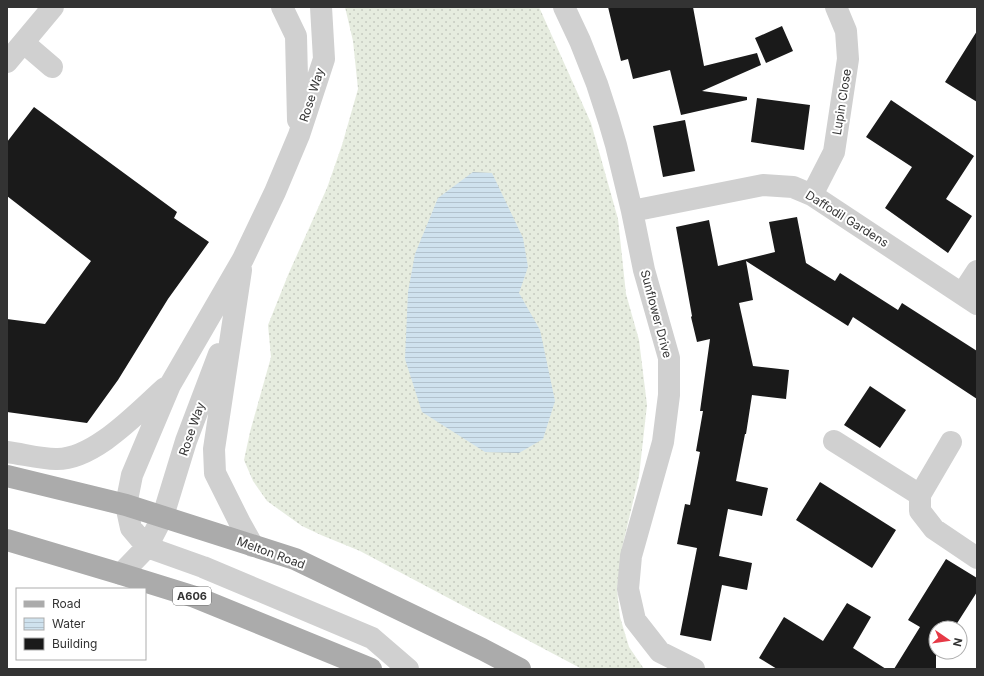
<svg xmlns="http://www.w3.org/2000/svg" width="984" height="676" viewBox="0 0 984 676" font-family="Inter,sans-serif">
	<style>
		.grass { fill: url(#grass-dots) }
		.water { fill: url(#water-rules) }
		.building { fill: #1a1a1a }
		.lines { fill: none; stroke-linecap: round; stroke-linejoin: round }
		.minor { stroke: #d0d0d0; stroke-width: 22 }
		.major { stroke: #ababab; stroke-width: 22 }
		.labels { text-anchor: middle; stroke-width: 4; stroke-linejoin: round; paint-order: stroke }
		.shield { fill: #fff; stroke: #707070; stroke-width: 1 }
		.shield-label { font-size: 11px; font-weight: bold; fill: #333 }
		.street-label { font-size: 12px; fill: #333; stroke: #fff }
	</style>
	<defs>
		<pattern id="grass-dots" width="8" height="8" patternUnits="userSpaceOnUse"><rect width="8" height="8" fill="#e6ecdf"/><path d="M2 2h.1M6 6h.1" fill="none" stroke="#c6cbc0" stroke-width="1.8" stroke-linecap="round"/></pattern>
		<pattern id="water-rules" width="6" height="5" patternUnits="userSpaceOnUse"><rect width="6" height="5" fill="#cfe2ee"/><path d="M0 2.5h6" fill="none" stroke="#b2c2cd"/></pattern>
	</defs>
	<rect width="100%" height="100%" fill="#fff"/>
	<path class="grass" d="M345 7H539L591 123 618 219 626 294 639 340 647 405 639 476 623 544 617 590 620 617 629 647 644 669H582L360 551 321 535 302 526 267 501 253 481 244 460 250 432 271 357 268 325 288 275 327 188 342 145 358 89 353 41Z"/>
	<path class="water" d="M473 172 492 173 523 238 528 267 519 293 540 330 555 401 543 439 519 453 485 452 422 412 405 359 408 292 415 254 438 198Z"/>
	<path class="building" d="M608 7H693L704 66 757 53 761 65 702 91 747 97V100L681 115 670 70 633 79 628 59 621 61Z
		M782 26 793 51 766 63 755 38Z
		M977 31V102L945 82Z
		M757 98 810 105 804 150 751 142Z
		M891 100 974 156 946 199 972 216 948 253 885 208 912 167 866 137Z
		M34 107 177 212 174 218 209 242 168 299 118 380 87 423 7 412V319L45 324 91 261 7 196V142Z
		M685 120 695 171 663 177 653 126Z
		M797 217 806 263 835 281 840 273 898 310 902 303 977 351V399L853 317 848 326 746 261 753 300 739 303 753 366 789 370 786 399 752 395 746 434H745L736 481 768 488 762 516 728 509 719 556 752 563 747 590 722 585 711 641 680 635 697 548 677 544 685 504 690 505 700 452 696 451 703 411H700L710 339 697 342 691 317 692 316 676 227 709 220 718 266 775 252 769 222Z
		M870 386 906 410 880 448 844 425Z
		M820 482 896 530 872 568 796 520Z
		M946 559 977 578V592L954 628H936V669H894L920 627 908 620Z
		M847 603 871 617 853 648 886 669H777L759 658 784 617 823 641Z"/>
	<g class="lines">
		<path class="minor" d="M282 7 296 36 298 120
			M564 7 580 41 597 84 609 121 616 145 632 211 644 270 669 358V395L663 442 631 556 628 589 635 620 660 652 694 669
			M24 43 52 67
			M7 62 53 7
			M812 195 834 152 848 59 846 31 836 7
			M632 211 763 185 793 187 812 195 977 304
			M241 270 214 449 215 473 240 523 253 546
			M962 294 977 271
			M834 441 920 495V511L934 529 977 558
			M7 452C23 454 40 459 56 459 94 460 138 412 165 388
			M920 495 951 442
			M147 547 131 528 126 505 132 475 170 385 243 259 275 192 299 135 324 59 321 7
			M147 547 203 567 372 638 408 669
			M121 574 147 547 163 516 186 441 219 354"/>
		<path class="major" d="M7 476 126 505 295 559 482 649 520 669
			M7 540 121 574 195 597 371 669"/>
	</g>
	<g class="labels">
		<rect class="shield" x="173" y="587" width="38" height="18" rx="3"/>
		<g class="shield-label">
			<text x="192" y="600">A606</text>
		</g>
		<g class="street-label">
			<text transform="translate(312 95) rotate(-72)" y="4">Rose Way</text>
			<text transform="translate(842 102) rotate(-81)" y="4">Lupin Close</text>
			<text transform="translate(847 219) rotate(32)" y="4">Daffodil Gardens</text>
			<text transform="translate(656 314) rotate(75)" y="4">Sunflower Drive</text>
			<text transform="translate(192 429) rotate(-71)" y="4">Rose Way</text>
			<text transform="translate(271 553) rotate(20)" y="4">Melton Road</text>
		</g>
	</g>
	<rect width="984" height="676" fill="none" stroke="#333333" stroke-width="16"/>
	<rect x="16" y="588" width="130" height="72" fill="#ffffff" stroke="#adadad"/>
	<rect x="24" y="601" width="20" height="6" fill="#ababab" stroke="#adadad"/>
	<text x="52" y="608" font-size="12" fill="#333333">Road</text>
	<rect x="24" y="618" width="20" height="12" fill="url(#water-rules)" stroke="#adadad"/>
	<text x="52" y="628" font-size="12" fill="#333333">Water</text>
	<rect x="24" y="638" width="20" height="12" fill="#1a1a1a" stroke="#adadad"/>
	<text x="52" y="648" font-size="12" fill="#333333">Building</text>
	<g transform="translate(948 640) rotate(103)"><circle r="19" fill="#ffffff" stroke="#adadad"/>
	<path d="M0-3L7 15L0 10L-7 15Z" fill="#e63946"/>
	<text y="-6" font-size="11" font-weight="bold" text-anchor="middle" fill="#333333">N</text>
	</g>
</svg>
